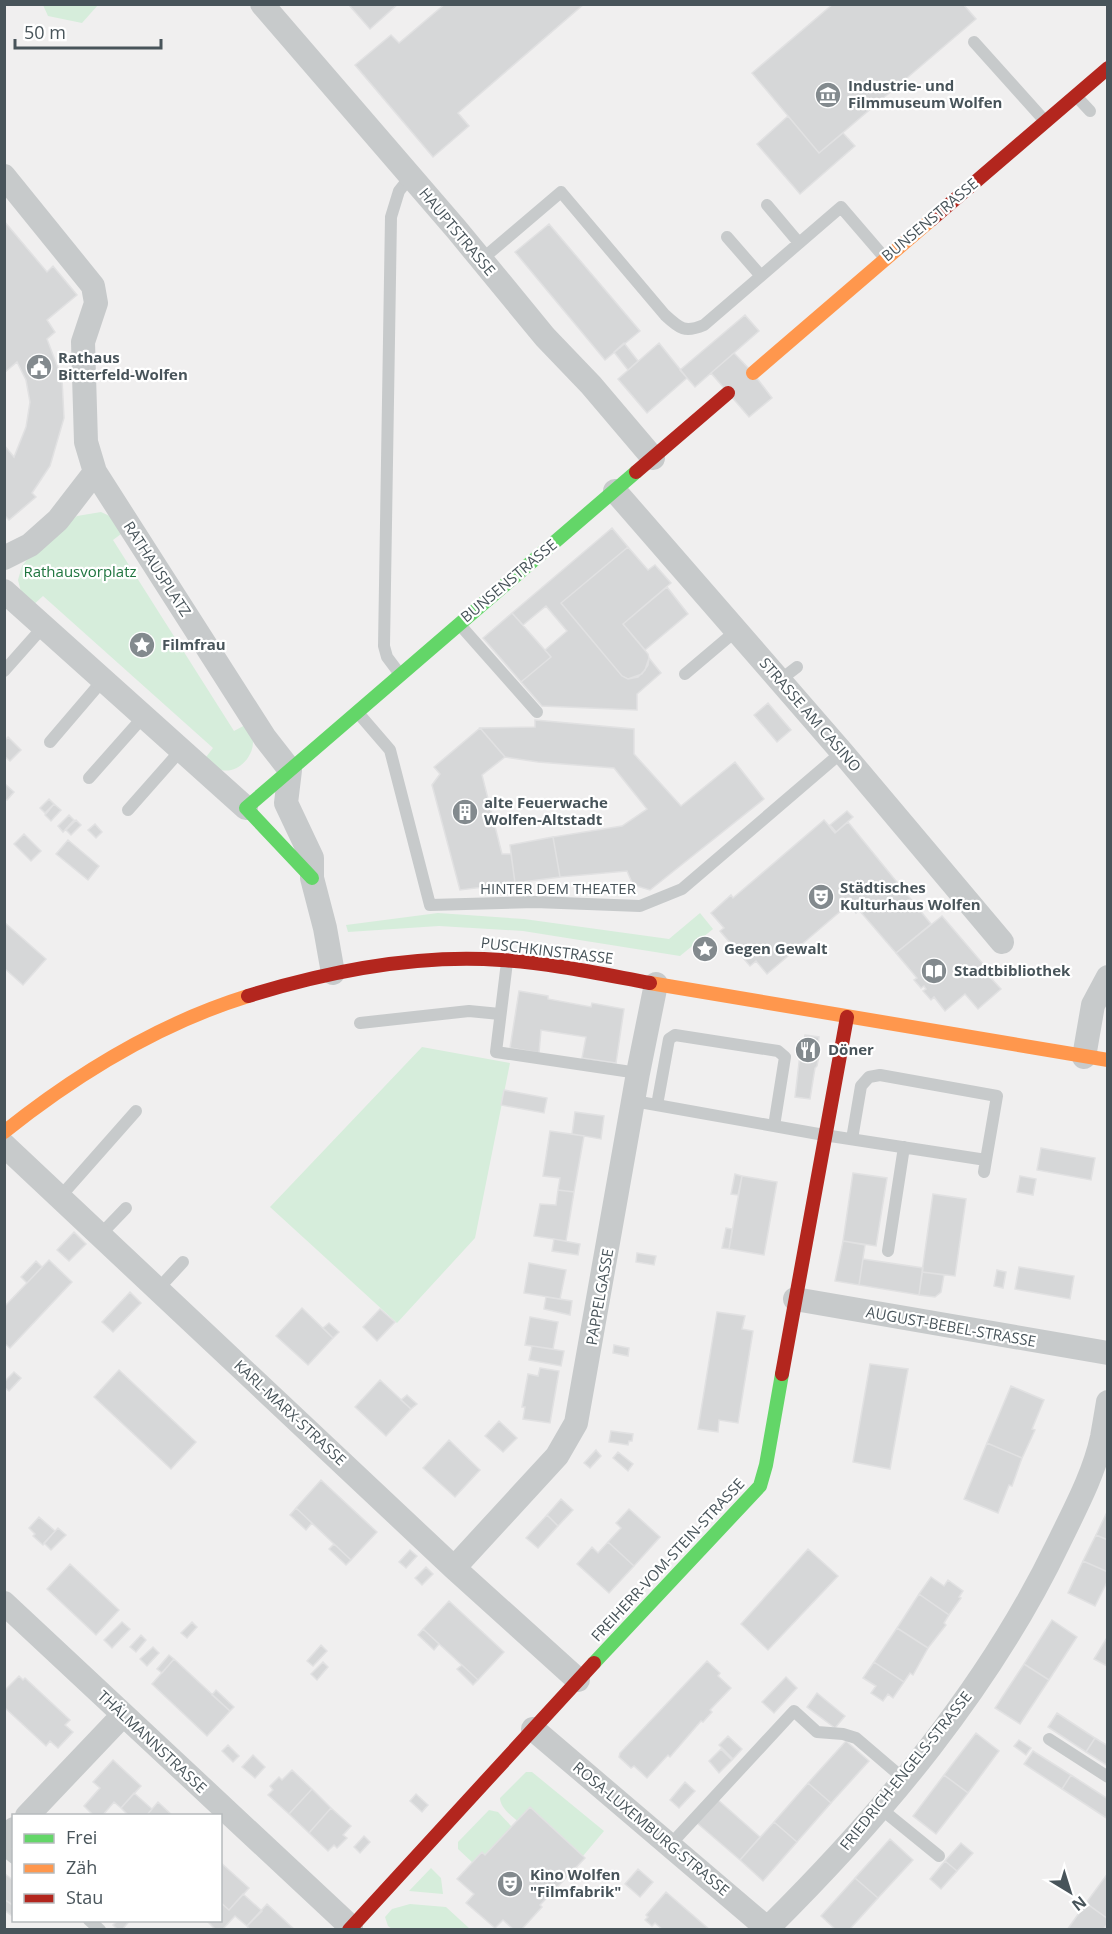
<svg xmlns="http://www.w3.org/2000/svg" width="1112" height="1934" viewBox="0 0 1112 1934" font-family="'Open Sans',sans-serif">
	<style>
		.green { fill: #d6eddb }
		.building { fill: #d6d7d8; stroke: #e1e1e2; stroke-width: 1.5 }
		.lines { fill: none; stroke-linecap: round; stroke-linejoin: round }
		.lane { stroke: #c7cacb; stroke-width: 12 }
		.street { stroke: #c7cacb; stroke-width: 24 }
		.fast { stroke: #63d668; stroke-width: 14 }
		.slow { stroke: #ff974d; stroke-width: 14 }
		.jam { stroke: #b3261e; stroke-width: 14 }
		.labels { text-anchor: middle; stroke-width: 4.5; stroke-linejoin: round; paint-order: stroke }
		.poi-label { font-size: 15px; font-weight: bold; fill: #48545a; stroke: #fff; text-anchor: start }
		.street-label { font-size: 15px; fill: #48545a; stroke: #fff }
		.park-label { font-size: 15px; fill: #1f753f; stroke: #fff }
	</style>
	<rect width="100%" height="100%" fill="#f0efef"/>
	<path class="green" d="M43 5H98L82 23 48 16Z
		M101 512 114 518 125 531 113 540 234 731 247 724C250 730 253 737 253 742 253 758 237 774 221 770 215 768 209 764 203 761L213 748 43 596 31 607 21 592 18 580 22 566 33 552 77 516Z
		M438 913 524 919 669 939 700 913 713 929 680 956 523 931 439 926 348 932 346 925Z
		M422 1047 510 1063 475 1238 397 1323 270 1207Z
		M526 1772H532L604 1831 583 1856C564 1846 500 1820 500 1798Z
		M489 1810 498 1812 512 1827 485 1855 482 1852 473 1863 458 1849V1842Z
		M431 1868 441 1878 443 1894 409 1891Z
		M410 1904 446 1907 470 1929H392L388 1926 385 1917 392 1909Z"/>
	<path class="building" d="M348 4H398L370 29Z
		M445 4H584L458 113 469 126 433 157 355 65 391 35 399 43Z
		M833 4H963L976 19 819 153 752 73Z
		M788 116 819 153 843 133 855 146 800 194 757 144Z
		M4 221 47 272 53 266 77 295 47 320 55 332 47 339 62 379 64 418 50 466 32 493 36 497 9 520 4 515V445L14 457 26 427 30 402 26 380 17 362 4 373Z
		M549 224 640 331 605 360 515 252Z
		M745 315 759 331 695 387 680 370Z
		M624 343 638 361 628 370 614 352Z
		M659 343 687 378 647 413 618 379Z
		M734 353 753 373 772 398 749 417 711 373Z
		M612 528 628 547 561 603 622 676 628 679 638 677 645 670 649 658 661 673 637 694V710L542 706 521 682 551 657 545 650 567 631 546 606 523 625 512 613Z
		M628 547 648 570 655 565 671 583 623 624 648 654 649 658 648 665 642 674 628 679 622 676 561 603Z
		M667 587 688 614 645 650 623 624Z
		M512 613 551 657 521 682 483 638Z
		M768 703 791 730 777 742 754 715Z
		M535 720 634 729V754L681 806 735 762 764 799 650 890 633 885 627 871 560 877 553 837 622 826 647 809 614 768 538 762 505 757 480 728 535 727Z
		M480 728 505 757 482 775 502 854H511L515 883 460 890 432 785 440 774 434 767Z
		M8 737 21 750 10 761 4 756V741Z
		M4 783 14 792 7 800 4 798Z
		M49 799 54 804 45 813 40 808Z
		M54 804 61 810 51 821 45 815Z
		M847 811 853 817 836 832 830 825Z
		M69 815 74 820 63 832 58 826Z
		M76 820 81 825 71 835 66 830Z
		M824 820 835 833 848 822 931 924 896 953 859 910 856 913 849 904 767 974 756 961 750 966 720 931 724 928 711 913 731 895 733 898Z
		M95 824 102 832 96 838 88 830Z
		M24 834 41 851 31 861 14 844Z
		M553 837 560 877 515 883 510 845Z
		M68 840 99 866 88 880 56 854Z
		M942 916 990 972 988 975 1001 989 978 1009 965 994 945 1011 934 997 931 1000 923 991 926 989 924 986 921 988 914 980 917 978 896 953Z
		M4 922 46 959 23 985 4 968Z
		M519 991 548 996V999L591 1007 592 1003 624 1009 616 1063 582 1058 586 1037 541 1030 539 1053 510 1048Z
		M805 1035 819 1037 817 1054 819 1056 817 1066 815 1068 810 1099 795 1097 800 1054 802 1052Z
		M504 1090 547 1098 544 1113 501 1105Z
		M575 1112 604 1116 601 1139 572 1134Z
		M550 1131 584 1136 574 1192 558 1190 560 1178 543 1176Z
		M1041 1148 1095 1158 1091 1180 1037 1170Z
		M853 1173 887 1178 876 1246 843 1241Z
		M735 1174 742 1176 738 1195 731 1194Z
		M742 1176 777 1182 764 1255 729 1249Z
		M1020 1176 1036 1179 1033 1195 1017 1192Z
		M558 1190 574 1192 566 1241 534 1236 540 1204 556 1205Z
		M933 1194 966 1199 955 1276 922 1272Z
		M726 1228 732 1229 729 1249 722 1248Z
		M74 1232 86 1244 69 1261 57 1250Z
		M554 1239 580 1244 578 1255 552 1251Z
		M843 1241 865 1245 859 1285 835 1281Z
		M637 1253 656 1256 654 1265 636 1262Z
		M863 1259 923 1268 919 1295 859 1285Z
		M49 1260 72 1282 10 1348 4 1343V1307Z
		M36 1261 42 1267 27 1283 21 1277Z
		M529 1263 566 1270 560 1299 524 1293Z
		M1019 1267 1074 1276 1070 1299 1015 1289Z
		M997 1270 1006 1272 1003 1288 994 1286Z
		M922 1272 944 1275 941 1292 935 1297 919 1295Z
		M130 1292 141 1303 113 1332 102 1322Z
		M546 1297 572 1301 570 1315 544 1309Z
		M302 1308 333 1338 308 1365 276 1336Z
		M380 1309 395 1322 377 1341 363 1327Z
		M717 1312 745 1316 742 1329 753 1331 738 1423 719 1420 718 1432 698 1429Z
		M530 1317 558 1322 553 1349 525 1345Z
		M329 1323 339 1332 333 1338 323 1328Z
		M614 1345 629 1348 628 1356 613 1353Z
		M532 1346 564 1351 561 1366 529 1360Z
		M870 1364 908 1369 890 1469 853 1462Z
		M540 1368 559 1371 550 1423 523 1419 525 1407H522L528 1374 538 1376Z
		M119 1370 196 1442 171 1469 94 1397Z
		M14 1372 21 1378 9 1391 4 1387V1382Z
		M380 1380 411 1409 386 1436 355 1407Z
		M1011 1386 1044 1400 1032 1429 1035 1430 1022 1458 987 1443Z
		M407 1395 417 1404 411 1409 401 1400Z
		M499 1421 517 1438 503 1452 485 1436Z
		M611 1431 633 1434 632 1441H629L628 1445 609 1442Z
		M449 1440 480 1470 455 1497 423 1468Z
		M987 1443 1022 1458 1012 1486 1009 1485 998 1513 964 1499Z
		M596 1450 601 1456 590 1468 584 1463Z
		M618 1452 633 1464 628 1471 613 1458Z
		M321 1480 377 1532 351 1560 296 1508Z
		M561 1499 573 1510 558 1526 547 1515Z
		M296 1508 312 1523 306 1530 290 1515Z
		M629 1509 660 1537 634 1566 608 1542 621 1528 616 1523Z
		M1108 1510V1540L1096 1535Z
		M547 1515 558 1526 538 1548 526 1538Z
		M39 1517 55 1531 43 1545 33 1536 35 1534 29 1528Z
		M58 1528 66 1535 51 1550 44 1543Z
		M1096 1535 1108 1540V1572L1083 1561Z
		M608 1542 634 1566 609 1593 577 1564 592 1547 598 1553Z
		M334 1544 351 1560 346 1565 329 1549Z
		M808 1549 838 1576 768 1650 741 1624Z
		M410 1550 417 1556 406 1568 399 1562Z
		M1083 1561 1108 1572V1580L1095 1606 1068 1593Z
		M70 1564 119 1610 96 1635 47 1589Z
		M426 1567 433 1574 422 1585 415 1578Z
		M931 1577 944 1586 948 1580 963 1591 959 1597 961 1598 949 1615 919 1594Z
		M919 1594 949 1615 944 1623 946 1625 928 1648 897 1628Z
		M449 1601 504 1652 478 1680 423 1629Z
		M1052 1620 1077 1637 1049 1680 1024 1664Z
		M122 1622 130 1629 112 1648 104 1640Z
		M192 1622 197 1627 187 1638 181 1633Z
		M897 1628 928 1648 913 1675 910 1673 904 1682 874 1662Z
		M423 1629 439 1644 434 1650 418 1635Z
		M141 1635 146 1640 136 1652 130 1647Z
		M1108 1636V1665L1107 1666 1094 1659Z
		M321 1645 327 1651 313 1666 307 1661Z
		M153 1647 159 1653 147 1666 140 1659Z
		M169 1655 174 1659 162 1673 157 1669Z
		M174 1659 230 1711 207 1736 152 1684Z
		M707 1661 720 1673 718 1676 731 1688 710 1710 712 1712 703 1722 701 1721 670 1757 668 1755 647 1778 634 1766 631 1768 619 1757 620 1753Z
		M323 1662 328 1667 317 1680 311 1674Z
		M874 1662 904 1682 893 1698 888 1694 883 1701 871 1693 876 1686 863 1678Z
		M1024 1664 1049 1680 1020 1724 995 1708Z
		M462 1665 478 1680 473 1685 457 1669Z
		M19 1676 23 1680 25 1678 70 1720 65 1725 73 1732 58 1748 50 1741 46 1746 4 1707V1691Z
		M786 1677 797 1688 774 1713 762 1702Z
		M216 1690 234 1707 230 1711 212 1695Z
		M817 1693 845 1716 835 1728 807 1707Z
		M1057 1713 1095 1738 1086 1752 1048 1727Z
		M976 1733 999 1751 968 1793 944 1775Z
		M728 1736 742 1749 733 1759 719 1745Z
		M1095 1738 1108 1746V1766L1086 1752Z
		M1019 1740 1031 1748 1026 1755 1014 1746Z
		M846 1741 869 1761 831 1803 808 1783Z
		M228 1745 239 1756 233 1762 222 1751Z
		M721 1749 732 1760 719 1773 709 1761Z
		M1033 1751 1071 1775 1062 1789 1024 1764Z
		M253 1755 265 1767 255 1778 242 1767Z
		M113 1760 141 1786 121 1808 114 1802 102 1816H94L84 1806 100 1788 93 1782Z
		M292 1770 312 1789 289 1814 268 1795 273 1790 270 1786 279 1777 282 1780Z
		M944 1775 968 1793 936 1834 913 1816Z
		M1071 1775 1108 1799V1819L1062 1789Z
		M685 1782 695 1791 679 1808 670 1800Z
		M808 1783 831 1803 797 1842 774 1822Z
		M312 1789 331 1808 309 1833 289 1814Z
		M134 1793 152 1809 146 1816H129L121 1808Z
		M416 1794 428 1805 422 1812 410 1801Z
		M717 1799 760 1837 740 1860 697 1823Z
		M158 1802 173 1816H146Z
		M530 1807 585 1858 540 1905 542 1907 521 1930H514L503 1920 495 1928 466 1903 474 1894 457 1879 482 1852 485 1855Z
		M331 1808 351 1826 343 1835 347 1838 337 1848 334 1845 328 1851 309 1833Z
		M774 1822 797 1842 763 1881 740 1860Z
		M364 1836 370 1842 360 1853 354 1847Z
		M890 1839 913 1860 878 1898 855 1878Z
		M961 1843 973 1853 957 1871 945 1861Z
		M945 1861 957 1871 941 1889 930 1879Z
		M220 1862 249 1888 229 1910 220 1902Z
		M638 1869 653 1882 640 1897 625 1884Z
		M4 1873 14 1881V1906L4 1899Z
		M1108 1873V1919L1086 1903Z
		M855 1878 878 1898 849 1930H836L821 1916Z
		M666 1892 710 1930H663L655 1923 652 1926 645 1920 648 1917 646 1915Z
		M243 1894 262 1911 247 1926 235 1916 222 1930H216L206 1920H220V1902L229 1910Z
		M4 1899 14 1906V1917L4 1910Z
		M1086 1903 1108 1919V1923L1103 1930H1067Z
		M267 1904 295 1930H250L247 1926Z
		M118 1920H130L122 1930H118L113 1925Z"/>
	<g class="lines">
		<path class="lane" d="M974 42 1044 120
			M1076 96 1090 111
			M767 205 799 243
			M727 237 761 276
			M481 260 561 192 665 315C680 329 685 333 704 325L841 207 884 257
			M460 625 537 712
			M4 671 43 627
			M399 673 387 657 384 646 391 217 399 191 411 176
			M685 674 737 630
			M780 680 797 667
			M359 714 390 750 430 905 535 902 640 906 682 889 842 752
			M50 742 103 680
			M89 778 144 716
			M128 810 181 750
			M507 962 496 1052 638 1073
			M360 1023 469 1011 500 1014
			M634 1101 824 1135 986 1160 997 1096 880 1075 869 1077 861 1086 852 1139
			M657 1105 669 1039 675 1035 778 1051 785 1057 774 1126
			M984 1172 986 1160
			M60 1197 136 1111
			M101 1234 126 1208
			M888 1251 904 1147
			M159 1288 183 1262
			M1049 1739 1108 1777
			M880 1808 939 1856
			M670 1845 794 1711 817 1732 843 1734 856 1738 904 1779
			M4 1850 14 1858
			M89 1920 100 1930"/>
		<path class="street" d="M262 4 457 230 545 337 591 385 653 458
			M4 176 93 286 96 303 83 342 86 442 95 472
			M615 491 842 752 1002 942
			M4 558 30 545 58 520 95 472 265 738 290 770 286 803 312 858V878L325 928 333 973
			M4 591 246 808
			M1084 1057 1093 1005 1108 977
			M4 1145 454 1568 578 1680
			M795 1299 1108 1353
			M454 1568 557 1456 576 1423 638 1073 656 984
			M4 1603 351 1927
			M533 1729 769 1930
			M27 1816 123 1715
			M4 1839 14 1829
			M768 1928C882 1815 989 1688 1059 1542 1075 1509 1094 1474 1102 1437 1104 1426 1106 1414 1108 1402"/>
		<path class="fast" d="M312 878 246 808 636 472
			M594 1663 760 1486 766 1465 782 1374"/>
		<path class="slow" d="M753 373 931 220
			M650 983 1108 1060
			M4 1132C78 1073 158 1024 248 996"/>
		<path class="jam" d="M931 220 1108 68
			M636 472 728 393
			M248 996C329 971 416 954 501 960 551 963 601 974 650 983
			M782 1374 847 1017
			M349 1930 594 1663"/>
	</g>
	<defs>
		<g id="museum-disc" transform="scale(1.35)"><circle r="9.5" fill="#838a8e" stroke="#fff"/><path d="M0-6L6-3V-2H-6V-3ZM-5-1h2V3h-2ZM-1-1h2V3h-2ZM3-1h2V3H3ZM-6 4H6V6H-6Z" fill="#fff"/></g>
		<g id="civic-disc" transform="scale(1.35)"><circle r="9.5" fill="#838a8e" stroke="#fff"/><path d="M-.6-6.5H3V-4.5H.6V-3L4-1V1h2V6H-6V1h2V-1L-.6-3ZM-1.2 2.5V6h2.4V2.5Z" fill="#fff"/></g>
		<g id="sight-disc" transform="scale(1.35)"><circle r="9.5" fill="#838a8e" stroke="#fff"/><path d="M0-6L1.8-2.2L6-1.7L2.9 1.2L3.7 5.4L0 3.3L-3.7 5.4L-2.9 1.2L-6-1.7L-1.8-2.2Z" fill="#fff"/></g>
		<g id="building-disc" transform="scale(1.35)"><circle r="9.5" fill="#838a8e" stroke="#fff"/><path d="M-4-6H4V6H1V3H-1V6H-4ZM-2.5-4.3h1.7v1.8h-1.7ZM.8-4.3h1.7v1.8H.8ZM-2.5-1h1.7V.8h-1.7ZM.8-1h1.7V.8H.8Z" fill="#fff"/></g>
		<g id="theatre-disc" transform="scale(1.35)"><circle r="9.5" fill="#838a8e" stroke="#fff"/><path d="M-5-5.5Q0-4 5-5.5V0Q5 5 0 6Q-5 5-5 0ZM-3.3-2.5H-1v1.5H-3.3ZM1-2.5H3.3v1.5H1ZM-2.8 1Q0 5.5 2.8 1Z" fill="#fff"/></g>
		<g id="library-disc" transform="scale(1.35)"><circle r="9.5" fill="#838a8e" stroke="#fff"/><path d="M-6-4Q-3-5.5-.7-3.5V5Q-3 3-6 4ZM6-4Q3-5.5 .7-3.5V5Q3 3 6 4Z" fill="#fff"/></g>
		<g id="restaurant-disc" transform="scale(1.35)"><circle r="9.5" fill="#838a8e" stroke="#fff"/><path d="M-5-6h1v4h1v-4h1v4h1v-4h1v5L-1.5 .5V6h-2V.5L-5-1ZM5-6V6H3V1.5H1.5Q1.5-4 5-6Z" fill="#fff"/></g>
	</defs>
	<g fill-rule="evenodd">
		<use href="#museum-disc" x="828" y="95"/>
		<use href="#civic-disc" x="39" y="367"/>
		<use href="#sight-disc" x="142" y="645"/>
		<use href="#building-disc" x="465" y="812"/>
		<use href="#theatre-disc" x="821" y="897"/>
		<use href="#sight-disc" x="705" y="949"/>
		<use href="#library-disc" x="934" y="971"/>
		<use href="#restaurant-disc" x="808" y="1050"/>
		<use href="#theatre-disc" x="510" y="1884"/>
	</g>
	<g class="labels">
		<g class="poi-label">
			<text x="848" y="91">Industrie- und<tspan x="848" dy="17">Filmmuseum Wolfen</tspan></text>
			<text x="58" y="363">Rathaus<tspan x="58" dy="17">Bitterfeld-Wolfen</tspan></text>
			<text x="162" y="650">Filmfrau</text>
			<text x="484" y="808">alte Feuerwache<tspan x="484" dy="17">Wolfen-Altstadt</tspan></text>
			<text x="840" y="893">Städtisches<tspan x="840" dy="17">Kulturhaus Wolfen</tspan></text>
			<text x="724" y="954">Gegen Gewalt</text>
			<text x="954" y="976">Stadtbibliothek</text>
			<text x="828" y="1055">Döner</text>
			<text x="530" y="1880">Kino Wolfen<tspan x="530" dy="17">"Filmfabrik"</tspan></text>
		</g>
		<g class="street-label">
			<text transform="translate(930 220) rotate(-40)" y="5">BUNSENSTRASSE</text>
			<text transform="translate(457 232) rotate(50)" y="5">HAUPTSTRASSE</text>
			<text transform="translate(157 569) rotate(57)" y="5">RATHAUSPLATZ</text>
			<text transform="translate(509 581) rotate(-40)" y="5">BUNSENSTRASSE</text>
			<text transform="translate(810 715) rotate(49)" y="5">STRASSE AM CASINO</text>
			<text x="558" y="894">HINTER DEM THEATER</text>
			<text transform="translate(547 951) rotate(7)" y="5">PUSCHKINSTRASSE</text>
			<text transform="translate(600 1297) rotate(-80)" y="5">PAPPELGASSE</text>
			<text transform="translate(951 1327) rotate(10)" y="5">AUGUST-BEBEL-STRASSE</text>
			<text transform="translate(290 1413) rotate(43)" y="5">KARL-MARX-STRASSE</text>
			<text transform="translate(668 1560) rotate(-47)" y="5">FREIHERR-VOM-STEIN-STRASSE</text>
			<text transform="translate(152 1742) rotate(43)" y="5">THÄLMANNSTRASSE</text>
			<text transform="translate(906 1771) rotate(-51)" y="5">FRIEDRICH-ENGELS-STRASSE</text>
			<text transform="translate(651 1829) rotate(40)" y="5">ROSA-LUXEMBURG-STRASSE</text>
		</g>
		<g class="park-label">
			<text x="80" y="577">Rathausvorplatz</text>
		</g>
	</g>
	<rect width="1112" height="1934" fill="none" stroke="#48545a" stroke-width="12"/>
	<rect x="12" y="1814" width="210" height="108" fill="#ffffff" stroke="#b6bbbd" stroke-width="1.5"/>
	<rect x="24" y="1834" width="30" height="9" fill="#63d668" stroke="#b6bbbd" stroke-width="1.5"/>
	<text x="66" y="1844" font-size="18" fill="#48545a">Frei</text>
	<rect x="24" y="1864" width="30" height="9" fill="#ff974d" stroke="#b6bbbd" stroke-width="1.5"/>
	<text x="66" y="1874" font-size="18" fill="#48545a">Zäh</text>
	<rect x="24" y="1894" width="30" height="9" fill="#b3261e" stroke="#b6bbbd" stroke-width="1.5"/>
	<text x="66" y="1904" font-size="18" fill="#48545a">Stau</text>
	<g transform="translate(1070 1892) rotate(142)" stroke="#ffffff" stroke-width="4.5" paint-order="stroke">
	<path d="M0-4.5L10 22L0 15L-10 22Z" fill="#48545a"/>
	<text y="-9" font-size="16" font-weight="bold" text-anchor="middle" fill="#48545a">N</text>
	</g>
	<path d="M15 39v9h146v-9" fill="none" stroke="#48545a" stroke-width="3"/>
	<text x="24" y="39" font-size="18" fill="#48545a" stroke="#ffffff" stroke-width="4.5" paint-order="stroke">50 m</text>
</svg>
